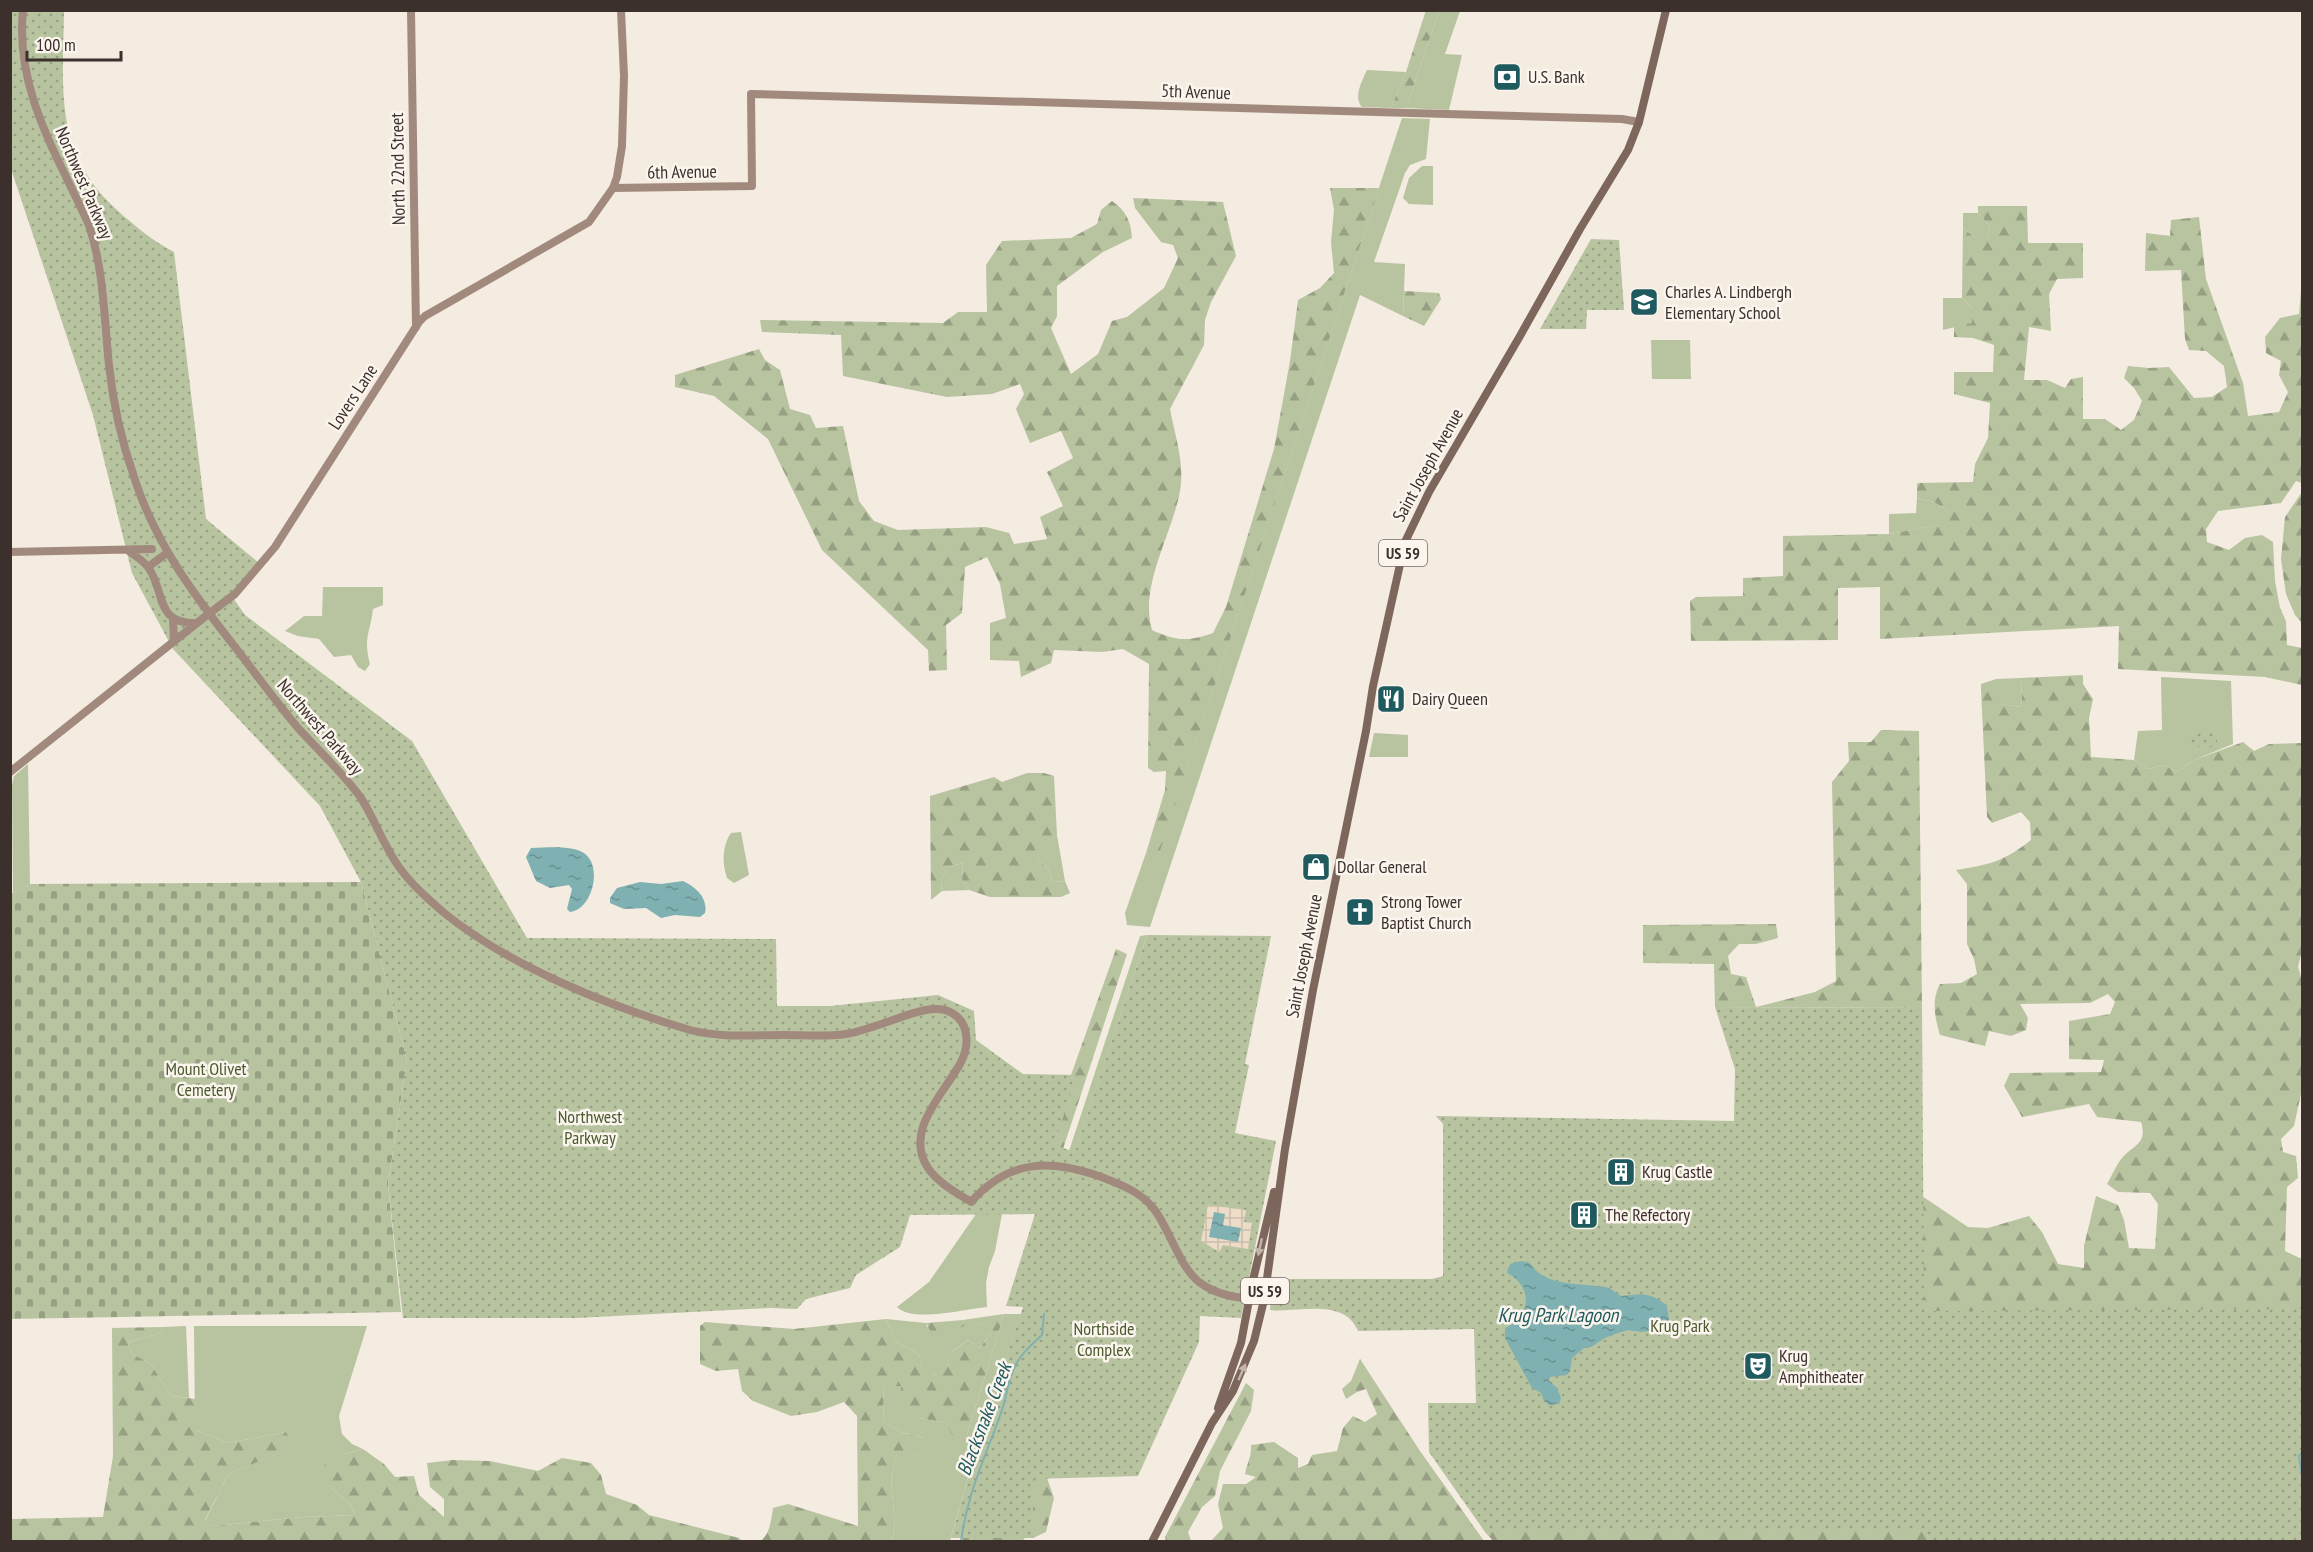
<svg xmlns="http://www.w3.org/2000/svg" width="2313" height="1552" viewBox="0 0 2313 1552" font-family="'PT Sans Narrow',sans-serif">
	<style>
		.grass { fill: #b8c4a0 }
		.forest { fill: url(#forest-firs) }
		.cemetery { fill: url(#cemetery-stones) }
		.park { fill: url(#park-dots) }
		.plaza { fill: url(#plaza-grid) }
		.water { fill: url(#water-ripples) }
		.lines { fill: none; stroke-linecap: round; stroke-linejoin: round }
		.stream { stroke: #7fb0b2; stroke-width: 2 }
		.secondary { stroke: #a18a7d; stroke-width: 8 }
		.primary { stroke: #7d675c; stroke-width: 8 }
		.secondary-bridge { stroke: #a18a7d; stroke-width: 8 }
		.oneway { fill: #c2b5ac }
		.labels { text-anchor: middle; stroke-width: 5; stroke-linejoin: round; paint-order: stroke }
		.shield { fill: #fbf5ee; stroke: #756b66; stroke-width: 1.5 }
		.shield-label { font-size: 16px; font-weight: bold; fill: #3b302b }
		.poi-label { font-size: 18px; fill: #3b302b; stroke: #fbf5ee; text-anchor: start }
		.street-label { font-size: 18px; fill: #3b302b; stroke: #fbf5ee }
		.park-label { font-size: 18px; fill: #4a5a2e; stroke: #fbf5ee }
		.water-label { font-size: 20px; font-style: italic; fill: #1f5a5e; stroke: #fbf5ee }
	</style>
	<defs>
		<pattern id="forest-firs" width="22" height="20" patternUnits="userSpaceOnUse" patternTransform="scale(1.5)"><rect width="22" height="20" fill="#b8c4a0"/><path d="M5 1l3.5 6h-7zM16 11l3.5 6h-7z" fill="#97a083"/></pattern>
		<pattern id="cemetery-stones" width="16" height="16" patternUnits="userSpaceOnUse" patternTransform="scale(1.5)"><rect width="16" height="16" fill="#b8c4a0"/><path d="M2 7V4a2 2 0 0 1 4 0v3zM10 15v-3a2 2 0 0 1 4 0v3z" fill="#97a083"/></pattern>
		<pattern id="park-dots" width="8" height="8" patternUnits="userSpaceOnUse" patternTransform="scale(1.5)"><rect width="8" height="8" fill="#b8c4a0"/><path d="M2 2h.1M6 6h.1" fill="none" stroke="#97a083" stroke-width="1.8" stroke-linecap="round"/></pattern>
		<pattern id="plaza-grid" width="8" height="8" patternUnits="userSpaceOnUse" patternTransform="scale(1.5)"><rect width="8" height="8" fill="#ecdcc8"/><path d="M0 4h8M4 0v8" fill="none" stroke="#cbbdac"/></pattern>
		<pattern id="water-ripples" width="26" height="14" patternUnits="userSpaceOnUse" patternTransform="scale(1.5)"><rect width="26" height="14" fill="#7fb0b2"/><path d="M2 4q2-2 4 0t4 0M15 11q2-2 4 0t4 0" fill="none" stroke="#699091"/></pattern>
	</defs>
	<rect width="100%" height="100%" fill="#f4ebe1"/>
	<path class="grass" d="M1439 11H1460L1445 54 1462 55 1449 110 1406 108Z
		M1367 70 1406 72 1391 108 1362 107C1353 97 1362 81 1367 70Z
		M1402 118 1430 119 1426 159 1410 165 1405 173 1374 262 1405 264 1403 316 1360 295 1150 927 1127 925 1125 913 1146 853 1158 856Z
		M1422 166H1433V205L1409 204 1403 198 1409 178Z
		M1963 213H1978L1990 226 1988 238 1974 237 1963 228Z
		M1943 298H1962L1972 308V323L1943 330Z
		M1651 340H1690L1691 379H1652Z
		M1917 498 1934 502 1948 511 1940 525 1889 534V514L1916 513Z
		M323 587H383V605L373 609C370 634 363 637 370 664L365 671 358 667 351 655 334 657 319 639 298 636 285 631 304 616H322Z
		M2161 677 2231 681 2233 744 2194 760 2177 772 2164 765 2148 769 2134 760 2138 731 2162 730Z
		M2021 678 2022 707 1999 704 1981 689V684L1996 679Z
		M1374 733 1408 735V757H1369Z
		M28 764 30 884 13 893 12 785 14 776Z
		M741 832 749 875 734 883 727 878C722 864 722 846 731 833Z
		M1057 835 1065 881 1053 882 1048 868 1036 860 1040 849Z
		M963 863 962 880 969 890 942 891 941 881 947 867Z
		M1147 935 1075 1153 1069 1151 1140 936Z
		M976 1214H1002L995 1251 989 1267 986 1283 987 1307C965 1309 913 1323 897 1307L929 1282Z
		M1004 1314H1021L979 1439 950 1541H892L895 1526 891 1480 897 1452 918 1455 923 1438 901 1432 883 1422 884 1386H901L919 1418 946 1423 967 1435Z
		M976 1318V1325L991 1323V1332L980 1348 968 1340 951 1352 947 1366 937 1375 923 1373 919 1354 895 1341 886 1319 926 1323 927 1327 964 1326 963 1320Z
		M186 1326 189 1398 171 1396 151 1364 131 1353 128 1342 161 1333 163 1327Z
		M194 1326H367L339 1416 342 1434 352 1444 363 1449 344 1454 329 1486 351 1505 355 1515 303 1517 212 1526 205 1521 228 1474 294 1447 286 1432 228 1443 195 1430Z"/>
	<path class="forest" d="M1426 10 1439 11 1406 108H1391L1406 72Z
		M1330 188H1379L1158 857 1146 853 1165 790 1166 771 1154 772 1148 768 1149 664 1123 649 1102 652 1054 650 1051 663 1021 677 1019 661 990 660V623L1006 618 1000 584 987 557 965 567 962 613 946 625 947 670 929 671 928 650 822 550 768 439 714 396 675 387V375L759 349 765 360 780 370 790 409 810 415 816 428 843 426 859 501 874 521 898 530 986 527 1009 533 1014 544 1047 539 1040 517 1063 506 1047 472 1073 458 1061 431 1030 443 1016 409 1024 394 1020 384 992 394 947 397 843 376 841 335 762 332 760 320 943 323 958 312H987L986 265 1002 241 1071 238 1097 224 1101 210 1112 201C1126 211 1131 221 1132 238L1103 252 1057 286V316L1051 328 1071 374 1098 354 1112 321 1127 317 1164 288 1178 258 1173 245 1161 242 1135 208 1133 198 1223 202 1236 256 1211 302 1205 320 1204 345 1170 409C1175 436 1185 464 1180 491 1172 535 1139 586 1152 630 1176 641 1187 642 1213 633L1226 607 1274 449 1290 361 1298 300 1320 288 1334 273 1331 242 1334 210Z
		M1978 206H2027L2028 243H2083V278L2057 279 2049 294 2051 331 2029 327 2024 380H2047L2065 388 2071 379 2083 377V419H2105L2121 430 2134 420 2142 401 2134 388 2124 378 2128 366 2149 368 2169 367 2194 398 2212 397 2227 387 2224 366 2206 351 2189 350 2185 339 2181 270 2145 271 2146 233 2170 236 2171 220 2199 217 2206 279 2243 383 2248 416 2279 412 2288 392 2279 375 2281 361 2266 353 2265 337 2280 318 2299 314 2301 292 2302 291V483L2296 481 2281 503 2218 511 2206 529 2207 542 2229 550 2245 538 2262 535 2273 542 2275 581 2280 608 2286 621 2287 645 2302 648V685L2265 677 2118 669 2119 626 1880 639V587L1838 588V640L1691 641 1690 601 1696 597 1743 596V578L1783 576V536L1889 534 1939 525 1948 511 1934 502 1917 498V483L1973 482 1975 464 1988 438 1990 403 1954 394V372H1993L1994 345 1973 338 1954 337V326L1972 323V308L1962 298 1963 228 1974 237H1988L1990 226 1978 213Z
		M1404 291 1439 293 1441 299 1424 326 1403 316Z
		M2302 492V623L2295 615 2286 594 2281 559 2285 517Z
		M2083 675V684L2093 699 2089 718 2091 757 2134 760 2148 769 2164 765 2177 772 2194 760 2243 742 2254 751 2269 744 2302 743V951L2298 967 2302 980V1089L2294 1126 2281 1139 2283 1152 2296 1156 2298 1178 2287 1187 2285 1251 2302 1259V1541H2083L1818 1207 1922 1135V1196L1968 1227 1988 1228 2029 1216 2042 1232 2058 1264 2084 1268V1246L2096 1196 2118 1205 2124 1220 2129 1248 2155 1249 2158 1204 2150 1193 2118 1192 2107 1184C2112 1176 2116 1165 2122 1158 2133 1145 2148 1144 2141 1122L2097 1117 2089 1104 2022 1117 2004 1086 2010 1073 2101 1072 2104 1060 2069 1059V1021L2110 1014 2115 1002 2108 994 2090 1003 2020 1004 2028 1018 2026 1030 2011 1036 1989 1031 1985 1046 1940 1035C1935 1018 1931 1000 1940 984L1961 983 1977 974 1974 959 1967 944V884L1956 870C1991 864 2003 862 2031 840L2030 822 2021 812 1992 823 1987 817 1981 689 1992 684 1999 704 2022 707 2021 678Z
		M1881 730 1919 731 1922 1008 1715 1007 1714 964 1643 963V925L1776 924 1778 938 1756 944H1739L1728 956 1731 974 1746 977 1756 1007 1815 992 1836 981 1832 782 1849 761 1848 742H1871Z
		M1027 773H1044L1054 776 1057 835 1041 849 1036 860 1048 868 1053 882 1065 881 1070 893 1061 897H990L969 890 962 880 963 863 947 867 941 881 942 891 931 900 930 796 994 777 1002 782Z
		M1116 949 1127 954 1063 1149 1053 1146 1076 1076 1071 1075Z
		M1004 1314 967 1435 955 1440 946 1423 919 1418 901 1401V1386H884L883 1422 901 1432 923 1438 927 1450 918 1455 897 1453 891 1480 895 1526 892 1541H761C770 1533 771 1521 773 1508L788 1504 858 1526 857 1416 844 1402 817 1412 791 1416 753 1401 742 1391 738 1369 716 1371 700 1364V1326L705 1322 794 1329 886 1319 895 1341 919 1354 923 1372 936 1375 947 1366 950 1353 968 1340 980 1348 991 1332V1324L976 1325V1318Z
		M963 1320 964 1326 951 1333 931 1332 926 1323Z
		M163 1327 161 1333 128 1342 131 1353 151 1364 171 1396 196 1399 195 1430 228 1443 286 1432 295 1447 228 1474 205 1520 212 1526 303 1517 355 1515 351 1505 329 1486 324 1465 344 1454 363 1449 384 1464 395 1477 414 1476 419 1495 444 1517V1499L430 1487 427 1463 453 1460 490 1461 538 1471 562 1458 591 1463 601 1475 606 1494 637 1505 649 1515 739 1538 742 1541H11L12 1519 103 1517 113 1456 112 1328Z
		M1360 1359 1420 1451 1484 1541H1211L1223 1528 1218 1504 1223 1484H1246L1256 1477 1245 1474C1247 1463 1252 1456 1251 1445L1274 1442 1298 1458V1468L1308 1464 1312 1455 1337 1451 1343 1428 1353 1416 1365 1422 1377 1414 1366 1389 1357 1392 1346 1399 1342 1389 1351 1381Z
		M1246 1383 1254 1390 1251 1411 1220 1471 1215 1496 1202 1507 1188 1532 1191 1541H1166L1165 1537Z
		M990 1454 1047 1478 1054 1498 1046 1532 1033 1538H1025L1022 1541 962 1542 975 1488Z
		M1851 1492 1973 1541 1878 1542 1874 1540 1859 1542H1494L1485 1532 1523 1518Z"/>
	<path class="cemetery" d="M361 882 407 1060 388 1184 401 1312 11 1319V894L30 884Z"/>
	<path class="park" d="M10 11H64C63 90 53 153 118 211 136 227 153 241 174 252L206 519 259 563 231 595 245 615 412 741 527 938 776 939 777 1006H830L938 995 974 1011 976 1040 1023 1074 1077 1075 1054 1145 1075 1152 1147 935 1271 936 1245 1064 1249 1065 1235 1133 1276 1141 1241 1318 1200 1316 1199 1342 1138 1476 1033 1479V1538H951L979 1439 1023 1307 1006 1306 1035 1214 910 1215 900 1247 856 1275 850 1288 806 1299 797 1309 771 1308 577 1318H403L388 1184 407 1060 361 882 320 806 173 649 132 573 93 415 11 169Z
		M1591 239 1619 240 1624 310H1587L1586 329H1540Z
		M2190 731 2217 732V747L2189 746Z
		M1715 1007 1922 1008 1924 1311 2302 1309V1541L1927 1542 1926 1529 1485 1532 1429 1452 1428 1403H1476L1474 1329 1358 1331C1344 1297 1298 1313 1270 1310L1272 1279H1432L1443 1276V1124L1436 1116 1734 1121 1735 1069Z"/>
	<path class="plaza" d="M1208 1205 1246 1210 1244 1222 1252 1223 1248 1249 1223 1245 1219 1252 1201 1241Z"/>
	<path class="water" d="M531 848C547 848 567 845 582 852 604 863 593 910 570 912L567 909 572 889 569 885 550 888 536 881 526 857Z
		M683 881C696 887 708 898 705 913L700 917 675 915 661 918 646 908 624 909 610 903V898L617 888 640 882 661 884Z
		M1214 1212 1225 1214 1223 1225 1241 1228 1238 1242 1209 1237Z
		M1521 1261 1530 1263C1544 1287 1581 1283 1605 1287 1612 1288 1615 1293 1621 1296 1642 1294 1651 1292 1667 1306L1669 1319 1665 1327 1657 1330 1641 1332 1628 1330 1615 1334 1605 1338 1591 1347 1584 1348 1572 1358 1570 1371 1567 1375 1550 1377 1549 1381 1557 1388 1561 1398 1559 1404 1549 1405 1543 1399 1541 1393 1532 1388 1505 1338V1328C1532 1317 1533 1286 1507 1273L1510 1264Z"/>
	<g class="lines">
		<path class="stream" d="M2302 1452 2299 1456 2302 1475
			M961 1542C967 1493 986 1456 1002 1410 1007 1396 1008 1379 1015 1366 1021 1354 1032 1344 1042 1335L1044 1314"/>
		<path class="secondary" d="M23 10C15 91 57 154 89 225 104 271 104 317 109 365 113 404 122 443 135 480 156 544 194 595 235 647 256 674 276 702 298 728 319 751 343 773 361 798 375 820 384 846 399 867 411 884 427 898 443 912 509 966 608 1006 690 1030 720 1038 752 1035 784 1035 804 1035 826 1037 846 1034 859 1032 872 1027 884 1023 904 1017 933 1002 952 1013 970 1023 969 1047 961 1062 945 1093 903 1130 928 1168 938 1183 957 1193 971 1202 1010 1158 1052 1159 1104 1178 1122 1185 1142 1193 1154 1209 1170 1230 1179 1266 1199 1282 1219 1297 1240 1298 1264 1300
			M411 10 416 327
			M613 188 752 186 751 94 1622 119 1639 122
			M10 552 152 549
			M130 552C136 556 143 561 148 567 166 592 154 624 197 623
			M148 567 167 553
			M219 606 235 594 275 547 419 322 425 316 589 222 613 188 617 177 622 146 624 76 621 10
			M173 619 174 641
			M10 772 202 619"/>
		<path class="primary" d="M1218 1408 1241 1343 1252 1284 1274 1192
			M1152 1542 1212 1423 1233 1391 1254 1341 1264 1300 1285 1149 1313 990 1366 731 1373 686 1405 542 1429 492 1520 336 1580 229 1628 150 1639 122 1666 10"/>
		<path class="secondary-bridge" d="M202 619 219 606"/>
	</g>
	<defs><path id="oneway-solid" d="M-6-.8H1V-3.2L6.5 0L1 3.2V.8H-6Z" transform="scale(1.5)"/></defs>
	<g class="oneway">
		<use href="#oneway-solid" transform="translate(1260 1247) rotate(102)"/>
		<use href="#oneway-solid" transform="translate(1242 1372) rotate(-66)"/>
	</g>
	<defs>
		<g id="bank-square" transform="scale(1.5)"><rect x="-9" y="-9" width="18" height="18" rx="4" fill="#1f5a5e" stroke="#fbf5ee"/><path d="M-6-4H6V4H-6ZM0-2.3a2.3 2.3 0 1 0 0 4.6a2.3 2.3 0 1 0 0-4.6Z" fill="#fff"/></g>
		<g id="school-square" transform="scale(1.5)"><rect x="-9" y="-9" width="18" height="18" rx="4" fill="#1f5a5e" stroke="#fbf5ee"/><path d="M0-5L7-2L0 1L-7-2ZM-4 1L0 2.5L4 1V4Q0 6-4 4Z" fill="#fff"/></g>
		<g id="restaurant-square" transform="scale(1.5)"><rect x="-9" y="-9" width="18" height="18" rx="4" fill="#1f5a5e" stroke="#fbf5ee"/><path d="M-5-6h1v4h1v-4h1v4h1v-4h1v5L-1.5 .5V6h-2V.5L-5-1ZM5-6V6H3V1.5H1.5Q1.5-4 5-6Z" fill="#fff"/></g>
		<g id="shop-square" transform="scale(1.5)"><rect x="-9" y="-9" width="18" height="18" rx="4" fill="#1f5a5e" stroke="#fbf5ee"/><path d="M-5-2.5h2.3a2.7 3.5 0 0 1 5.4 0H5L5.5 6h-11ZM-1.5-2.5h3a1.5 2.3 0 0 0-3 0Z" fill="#fff"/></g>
		<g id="church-square" transform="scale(1.5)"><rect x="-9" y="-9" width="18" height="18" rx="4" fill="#1f5a5e" stroke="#fbf5ee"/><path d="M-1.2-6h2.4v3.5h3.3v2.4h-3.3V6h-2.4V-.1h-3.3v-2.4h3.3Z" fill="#fff"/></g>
		<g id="building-square" transform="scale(1.5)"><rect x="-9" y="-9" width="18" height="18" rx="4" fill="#1f5a5e" stroke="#fbf5ee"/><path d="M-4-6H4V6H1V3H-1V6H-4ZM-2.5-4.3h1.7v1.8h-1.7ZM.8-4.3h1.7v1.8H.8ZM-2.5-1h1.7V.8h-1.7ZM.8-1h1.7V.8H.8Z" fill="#fff"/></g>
		<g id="theatre-square" transform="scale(1.5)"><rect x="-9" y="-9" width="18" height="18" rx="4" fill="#1f5a5e" stroke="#fbf5ee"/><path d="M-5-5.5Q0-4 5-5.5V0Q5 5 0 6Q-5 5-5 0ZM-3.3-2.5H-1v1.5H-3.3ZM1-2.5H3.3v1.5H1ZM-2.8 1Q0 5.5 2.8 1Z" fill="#fff"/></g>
	</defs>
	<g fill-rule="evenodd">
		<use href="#bank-square" x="1507" y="77"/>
		<use href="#school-square" x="1644" y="302"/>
		<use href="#restaurant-square" x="1391" y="699"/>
		<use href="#shop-square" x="1316" y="867"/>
		<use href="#church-square" x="1360" y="912"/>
		<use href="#building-square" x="1621" y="1172"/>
		<use href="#building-square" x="1584" y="1215"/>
		<use href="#theatre-square" x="1758" y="1366"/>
	</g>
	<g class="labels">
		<g class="shield">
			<rect x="1379" y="540" width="48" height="26" rx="4.5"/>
			<rect x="1241" y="1278" width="48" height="26" rx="4.5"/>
		</g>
		<g class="shield-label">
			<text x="1403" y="559">US 59</text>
			<text x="1265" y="1297">US 59</text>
		</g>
		<g class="poi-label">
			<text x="1528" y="83">U.S. Bank</text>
			<text x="1665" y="298">Charles A. Lindbergh<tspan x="1665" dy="21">Elementary School</tspan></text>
			<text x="1412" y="705">Dairy Queen</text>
			<text x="1337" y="873">Dollar General</text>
			<text x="1381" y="908">Strong Tower<tspan x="1381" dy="21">Baptist Church</tspan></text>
			<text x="1642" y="1178">Krug Castle</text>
			<text x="1605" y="1221">The Refectory</text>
			<text x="1779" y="1362">Krug<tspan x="1779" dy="21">Amphitheater</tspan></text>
		</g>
		<g class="street-label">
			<text transform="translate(1196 92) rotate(2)" y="6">5th Avenue</text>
			<text transform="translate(398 169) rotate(-91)" y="6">North 22nd Street</text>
			<text transform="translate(682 172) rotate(-1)" y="6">6th Avenue</text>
			<text transform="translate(84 183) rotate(67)" y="6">Northwest Parkway</text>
			<text transform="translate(353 397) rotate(-57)" y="6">Lovers Lane</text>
			<text transform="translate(1428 465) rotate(-61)" y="6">Saint Joseph Avenue</text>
			<text transform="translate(320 727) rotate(49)" y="6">Northwest Parkway</text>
			<text transform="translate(1304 956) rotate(-79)" y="6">Saint Joseph Avenue</text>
		</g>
		<g class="park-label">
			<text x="206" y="1075">Mount Olivet<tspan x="206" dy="21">Cemetery</tspan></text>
			<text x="590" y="1123">Northwest<tspan x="590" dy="21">Parkway</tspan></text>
			<text x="1680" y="1332">Krug Park</text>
			<text x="1104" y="1335">Northside<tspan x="1104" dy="21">Complex</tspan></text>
		</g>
		<g class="water-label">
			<text x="1558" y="1322">Krug Park Lagoon</text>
			<text transform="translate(984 1419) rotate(-69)" y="7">Blacksnake Creek</text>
		</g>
	</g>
	<rect width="2313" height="1552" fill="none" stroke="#3b302b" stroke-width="24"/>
	<path d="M27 51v9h94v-9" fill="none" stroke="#3b302b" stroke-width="3"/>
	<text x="36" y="51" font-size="18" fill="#3b302b" stroke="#fbf5ee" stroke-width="4.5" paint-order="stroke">100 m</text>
</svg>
